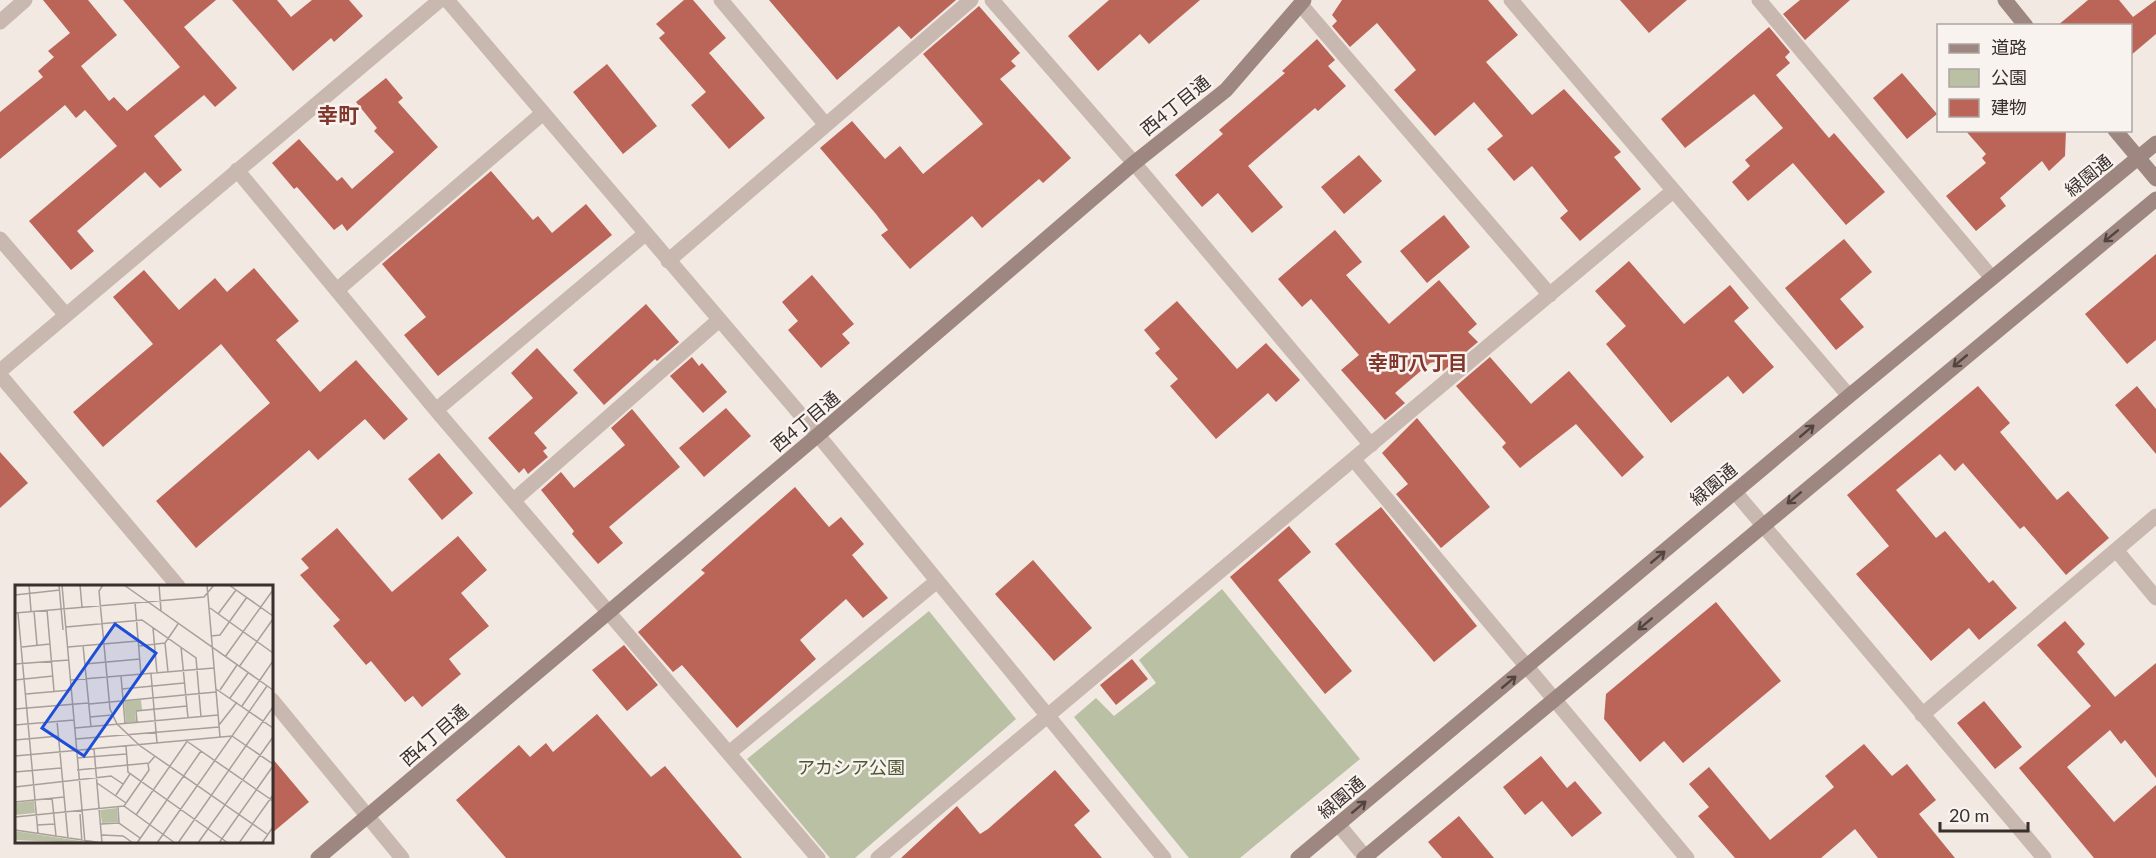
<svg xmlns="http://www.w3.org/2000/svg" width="2156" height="858" viewBox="0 0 2156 858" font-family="Lato,'Noto Sans JP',sans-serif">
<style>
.green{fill:#bac0a3}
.building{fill:#bb6458}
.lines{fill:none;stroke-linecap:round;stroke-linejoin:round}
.lane{stroke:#c9b8af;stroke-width:15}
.street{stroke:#c9b8af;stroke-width:15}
.secondary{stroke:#9d8780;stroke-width:15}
.oneway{stroke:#524541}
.labels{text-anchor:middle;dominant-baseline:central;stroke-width:5;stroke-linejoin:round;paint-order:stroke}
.street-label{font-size:18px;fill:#392f2c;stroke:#f9f3ef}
.park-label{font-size:18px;fill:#4d5532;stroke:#f9f3ef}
.neighbourhood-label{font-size:20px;font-weight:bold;fill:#80372d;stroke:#f9f3ef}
.quarter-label{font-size:21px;font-weight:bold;fill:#80372d;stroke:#f9f3ef}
.inset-road{fill:none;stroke:#a89f9a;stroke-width:1.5}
.view{fill:#1d4ed8;fill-opacity:0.15;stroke:#1d4ed8;stroke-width:3}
.inset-edge{fill:none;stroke:#392f2c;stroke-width:3}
</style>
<rect width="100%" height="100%" fill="#f2e9e3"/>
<path class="green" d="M1222,589L1360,759L1240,858H1189L1074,717L1096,698L1114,716L1156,683L1139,660Z
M929,611L1016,719L855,858H830L747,759Z"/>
<path class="building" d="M43,0H88L117,35L81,66L109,101L114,97L127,111L180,67L123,0H216L184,27L237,88L215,107L204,95L154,136L182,170L160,188L145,172L77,231L94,251L71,270L29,221L117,146L85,110L76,118L65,105L0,159V112L43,77L38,71L54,57L48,51L70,33Z
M232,0H277L291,17L312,0H349L363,16L334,42L331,38L293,71Z
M684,0H693L726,38L709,53L765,118L729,149L691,105L706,92L659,38L665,33L656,24Z
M769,0H956L911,39L899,26L837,80Z
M1109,0H1200L1149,44L1140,34L1098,71L1068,36Z
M1342,0H1488L1518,35L1486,62L1532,115L1564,89L1621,152L1614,157L1641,189L1580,241L1560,218L1568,211L1532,166L1514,181L1487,149L1503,136L1474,102L1435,136L1394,90L1416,70L1377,23L1350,47L1332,26L1337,21L1332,15Z
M1620,0H1687L1649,33Z
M1800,0H1850L1805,40L1783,14Z
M2088,0H2119L2133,17L2156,0V34L2130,56V26H2057Z
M979,6L1020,53L1011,61L1016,66L1000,79L1071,158L1043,183L1039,179L982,228L972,216L910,269L881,235L888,230L876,214L820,148L852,121L885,159L900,146L923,174L983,124L923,54Z
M1769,27L1790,52L1785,57L1790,63L1776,75L1829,138L1834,133L1885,192L1846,225L1793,163L1748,201L1732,182L1750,166L1745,160L1783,128L1754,94L1685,148L1661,119Z
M1317,39L1335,60L1328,66L1346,86L1318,111L1315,108L1248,166L1283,207L1252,233L1218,193L1202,207L1175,175L1223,134L1219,130L1285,73L1282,71Z
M607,64L657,126L623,154L573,92Z
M1902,73L1937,114L1907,139L1873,98Z
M386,78L403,98L398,102L438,147L347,231L342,224L334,230L297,187L294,189L272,163L299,139L337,181L342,177L352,189L394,152L374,131L377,128L356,102Z
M1965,130H2066L2065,156L2049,171L2042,161L2000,198L2006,206L1976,231L1946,196L1986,163L1982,158L1986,154Z
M1359,155L1382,181L1344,214L1321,187Z
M491,171L533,220L538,216L552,233L586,204L612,235L438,376L404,335L426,317L382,264Z
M1444,215L1470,247L1427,283L1400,251Z
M1335,230L1362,262L1346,275L1389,324L1439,280L1477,324L1468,332L1478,342L1443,371L1434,362L1430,363L1395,393L1405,403L1385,420L1341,370L1359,355L1311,299L1302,307L1278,279Z
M1844,239L1872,272L1840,299L1864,327L1836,350L1785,288Z
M2156,254V340L2127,364L2085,314Z
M1629,261L1684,324L1730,285L1749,308L1734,321L1774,367L1743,394L1728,376L1671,423L1606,344L1626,326L1595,291Z
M254,268L299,321L276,340L320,392L356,360L408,419L384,440L365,419L318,460L309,450L196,548L156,501L270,403L221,344L103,447L73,412L153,344L113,297L144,270L179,310L215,278L227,292Z
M812,275L854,324L842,334L850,343L821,368L788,330L798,321L782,302Z
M1177,301L1237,369L1266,343L1300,380L1276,402L1268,393L1216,439L1170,386L1178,379L1155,353L1160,349L1144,330Z
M646,304L679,342L657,361L655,359L604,405L573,370Z
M537,348L578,393L534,433L547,448L543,451L548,457L528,474L524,468L519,473L488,438L533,398L511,373Z
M692,357L699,366L702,363L727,392L703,413L670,376Z
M1490,357L1531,404L1569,371L1644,457L1622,477L1576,424L1520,468L1502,447L1506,443L1456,386Z
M1978,386L2010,423L2000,432L2057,500L2068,491L2109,538L2066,575L2024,526L2020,529L1963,463L1955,471L1940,454L1896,490L1936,538L1945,531L1989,583L1993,580L2017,608L1979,640L1969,628L1931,661L1856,574L1889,546L1847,495Z
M2137,386L2156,409V454L2115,405Z
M726,408L751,436L704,477L679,448Z
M632,409L680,467L609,527L623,543L598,564L572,534L574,531L541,490L561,472L574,488L625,445L611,428Z
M1417,418L1490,507L1441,548L1396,494L1408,484L1382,453Z
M0,452L28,483L0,508Z
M439,453L473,493L442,520L408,479Z
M795,487L829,527L841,517L864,544L852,555L888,598L863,618L846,599L800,640L816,659L737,728L682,665L673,672L638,632L705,573L701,570Z
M1381,507L1477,626L1434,662L1335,544Z
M1289,526L1311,552L1278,580L1352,671L1325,694L1230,577Z
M337,528L392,592L458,536L487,570L461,593L489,626L449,659L461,674L422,707L413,696L405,702L371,661L366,665L333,626L340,620L300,575L309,568L301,559Z
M1033,560L1092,628L1054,661L995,594Z
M1716,602L1781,681L1683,763L1664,741L1640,762L1604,719L1606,694Z
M2065,621L2085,644L2077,652L2115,697L2156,663V778L2125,740L2121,744L2110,730L2067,767L2114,822L2156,785V858H2094L2019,768L2091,706L2037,645Z
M624,645L658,685L627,711L592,670Z
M1132,659L1148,679L1116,705L1100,685Z
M1984,701L2022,747L1995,769L1957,723Z
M597,714L651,777L665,766L742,858H506L456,800L519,745L530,757L546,743L553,752Z
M1864,744L1892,776L1907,764L1936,800L1919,814L1955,858H1878L1855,829L1821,858H1735L1698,816L1709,807L1689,784L1709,767L1770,840L1834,787L1825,776Z
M1541,756L1567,788L1575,781L1602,813L1572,837L1542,801L1525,815L1503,787Z
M272,758L309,802L272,833Z
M1055,770L1090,811L1074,825L1102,858H901L957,806L980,834L988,829Z
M1459,816L1494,858H1442L1428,842Z"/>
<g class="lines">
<path class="lane" d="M337,290L543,113
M514,500L719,320"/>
<path class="street" d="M447,0L818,435L1164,858
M721,0L826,125
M992,0L1134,163L1371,445
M1511,0L1849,396
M1759,0L1992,278
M1301,5L1550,295
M0,22L25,0
M237,170L436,410L818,858
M0,239L65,314
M668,261L971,0
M0,371L440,0
M0,375L178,586
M436,410L645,234
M1354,460L1687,858
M1735,492L2044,858
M2116,550L2156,598
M272,700L402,858
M1922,715L2156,516
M729,753L937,581
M1338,824L1366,858
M878,858L1673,191"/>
<path class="secondary" d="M2005,0L2026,26
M2115,130L2156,179
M318,858L818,435L1134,163L1226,90L1304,0
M1298,858L1849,396L2156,143
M1364,858L2156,199"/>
</g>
<defs><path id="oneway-shaft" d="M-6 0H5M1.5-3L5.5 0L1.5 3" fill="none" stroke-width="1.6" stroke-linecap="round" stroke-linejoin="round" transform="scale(1.5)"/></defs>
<g class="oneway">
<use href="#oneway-shaft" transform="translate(2111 236) rotate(141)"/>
<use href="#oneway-shaft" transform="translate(1960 361) rotate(140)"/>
<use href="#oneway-shaft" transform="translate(1807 431) rotate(-40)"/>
<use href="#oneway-shaft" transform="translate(1794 498) rotate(140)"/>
<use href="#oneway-shaft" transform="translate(1658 557) rotate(-40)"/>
<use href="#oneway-shaft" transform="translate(1645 624) rotate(140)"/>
<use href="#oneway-shaft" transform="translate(1509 682) rotate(-40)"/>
<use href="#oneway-shaft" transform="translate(1359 807) rotate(-40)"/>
</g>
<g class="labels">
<g class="street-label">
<text transform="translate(1175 105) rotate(-39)">西4丁目通</text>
<text transform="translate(2088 175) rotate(-39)">緑園通</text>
<text transform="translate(805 421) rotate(-40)">西4丁目通</text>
<text transform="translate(1713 484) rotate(-40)">緑園通</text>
<text transform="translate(434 735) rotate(-41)">西4丁目通</text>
<text transform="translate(1341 797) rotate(-40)">緑園通</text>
</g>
<g class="park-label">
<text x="851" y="767">アカシア公園</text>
</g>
<g class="neighbourhood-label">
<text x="1418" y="362">幸町八丁目</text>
</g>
<g class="quarter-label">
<text x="338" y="114">幸町</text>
</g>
</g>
<g transform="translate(15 585)">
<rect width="258" height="258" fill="#f2e9e3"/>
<path d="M126,115L127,125H120L121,137L111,138L109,116ZM19,216L20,228L0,230V218ZM102,223L103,237L87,238L85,225ZM0,246L66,256V258L0,255Z" fill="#bac0a3"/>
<path class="inset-road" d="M14,0L16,26M44,0L48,45M47,0L70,258M65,0L67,22M88,0L84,6L95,124L102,139L124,160L252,249M109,0L258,105M144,0L146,26M192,0L205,152M214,0L258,31M0,10L45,5M120,17L126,90M195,23L258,68M32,25L39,106M19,26L22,60M0,28L189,12L199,0M3,28L23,248M203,29L221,5M51,42L127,35L181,73L186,132M138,43L142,88M196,51L205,50L232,12M68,60L76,142M124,61L150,58M7,62L35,59M53,62L123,56M166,62L173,133M210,72L258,5M0,79L54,75M70,79L125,74M224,82L258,34M153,87L150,58L163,39M136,89L142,158M106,91L110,138M0,95L38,91M56,95L199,83M107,104L169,98M201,104L258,143M205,105L222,80M11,109L56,105M215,113L233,88M74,119L201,107M227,121L258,76M0,124L73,118M75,132L97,130M42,136L53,253M122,137L121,126L172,121M0,140L59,135M204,140L222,117M60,143L203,130M217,151L258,179M61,154L204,142M0,155L44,151M173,157L258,216M111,161L113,187L213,258M79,164L87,258M0,171L217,151M62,173L111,169M62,185L134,178L140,171M0,187L46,183M82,198L111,218M0,202L96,191L108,199M101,210L115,189M37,213L41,251M0,217L49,212M109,221L134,185L133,179M103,222L104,238L125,253M65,229L67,258M121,230L173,155M0,232L109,221L160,258M86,239L104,238M22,240L40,239M0,245L88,258M87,250L108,251L118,258M122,258L186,166M142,258L252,101M163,258L258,122M183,258L258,152M204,258L258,181M224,258L258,210M247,258L258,242"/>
<path class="view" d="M100,39L141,68L69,171L27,143Z"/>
<rect width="258" height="258" class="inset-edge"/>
</g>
<rect x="1937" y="24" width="195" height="108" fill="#f9f3ef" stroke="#aca5a1" stroke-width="1.5"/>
<rect x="1949" y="44" width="30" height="9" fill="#9d8780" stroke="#aca5a1" stroke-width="1.5"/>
<text x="1991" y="54" font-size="18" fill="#392f2c">道路</text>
<rect x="1949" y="69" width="30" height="18" fill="#bac0a3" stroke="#aca5a1" stroke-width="1.5"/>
<text x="1991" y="84" font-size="18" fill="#392f2c">公園</text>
<rect x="1949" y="99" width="30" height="18" fill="#bb6458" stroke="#aca5a1" stroke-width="1.5"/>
<text x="1991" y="114" font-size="18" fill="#392f2c">建物</text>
<path d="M1940 822v9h88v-9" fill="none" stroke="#392f2c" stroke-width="3"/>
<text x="1949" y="822" font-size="18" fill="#392f2c" stroke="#f9f3ef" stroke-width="4.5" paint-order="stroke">20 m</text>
</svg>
